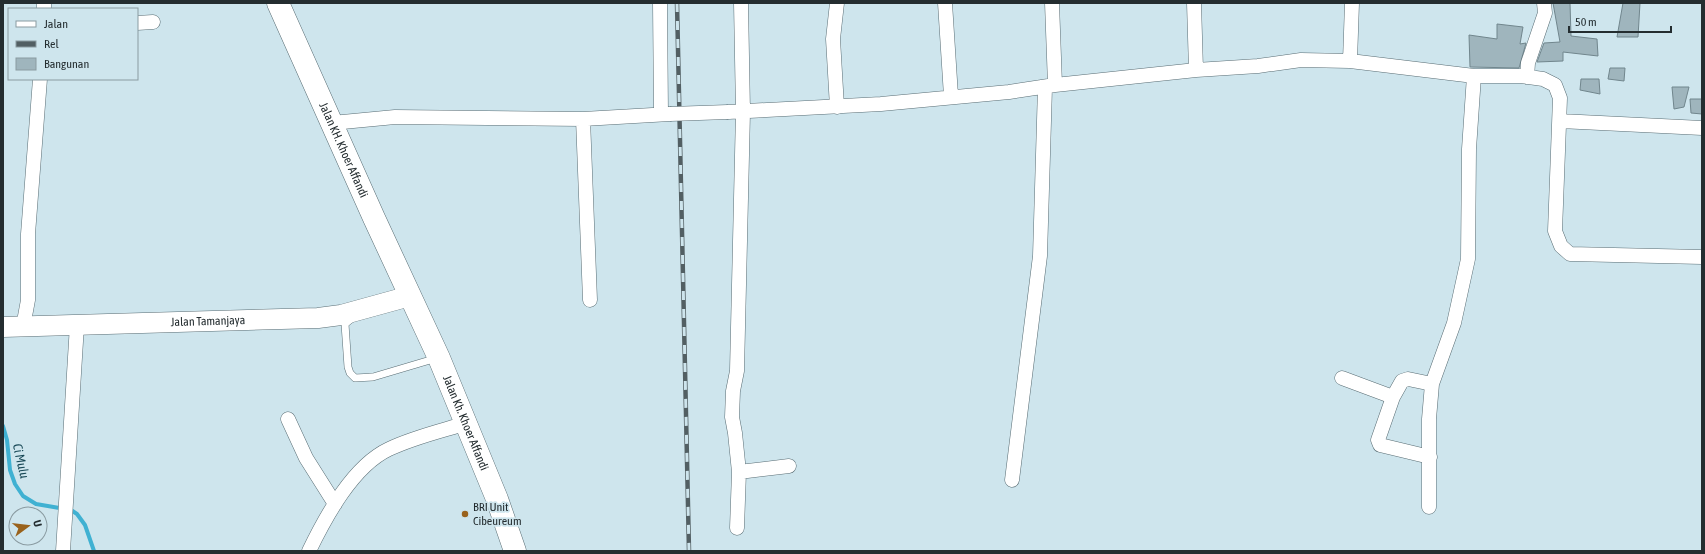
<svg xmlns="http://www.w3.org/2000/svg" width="1705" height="554" viewBox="0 0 1705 554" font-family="'Asap Condensed',sans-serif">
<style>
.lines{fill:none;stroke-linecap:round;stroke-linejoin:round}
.stream{stroke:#40b1d2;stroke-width:4}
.building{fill:#9fb5bd;stroke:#71868d}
.lane-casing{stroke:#596d74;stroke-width:8}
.street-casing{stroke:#596d74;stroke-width:15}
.secondary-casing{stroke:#596d74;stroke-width:21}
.primary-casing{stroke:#596d74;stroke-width:23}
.lane{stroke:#fff;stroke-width:7}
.street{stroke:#fff;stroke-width:14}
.secondary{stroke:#fff;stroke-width:20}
.primary{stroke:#fff;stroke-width:22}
.rail-casing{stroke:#525f63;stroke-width:4.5}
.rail{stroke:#cee5ed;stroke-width:3;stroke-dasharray:9;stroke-linecap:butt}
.street-bridge-casing{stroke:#596d74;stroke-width:15;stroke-linecap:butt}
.street-bridge{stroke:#fff;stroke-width:14}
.poi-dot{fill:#99621c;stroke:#cee5ed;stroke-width:1.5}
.labels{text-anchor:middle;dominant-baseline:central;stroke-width:3.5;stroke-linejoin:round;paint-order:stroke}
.street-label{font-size:12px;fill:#242d30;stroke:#cee5ed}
.poi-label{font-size:12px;fill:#242d30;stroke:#cee5ed;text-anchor:start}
.water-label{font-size:13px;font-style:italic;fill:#184856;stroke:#cee5ed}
</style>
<rect width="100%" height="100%" fill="#cee5ed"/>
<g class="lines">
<path class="stream" d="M3,426L7,440L10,470L15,484L23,496L36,504L71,510L77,514L85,525L94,551"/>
</g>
<path class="building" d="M1553,3H1570L1571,36L1597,39L1598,56L1563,52V61L1537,62L1544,43L1560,42Z
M1623,3H1640L1638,37H1617Z
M1497,24L1523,27L1520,44L1526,43L1519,68L1470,67L1469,35L1497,39Z
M1610,68H1625L1624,81L1608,79Z
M1581,79H1599L1600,94L1580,90Z
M1672,87H1689L1684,107L1674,109Z
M1690,99H1702V114L1691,113Z"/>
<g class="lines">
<defs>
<path id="lane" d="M351,319L345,324L348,367L350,373L355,378L373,377L437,358"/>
<path id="street" d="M660,3L661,114
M837,3L833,39L837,107
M945,3L951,96
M1052,3L1055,85
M1194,3L1196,70
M44,9V3
M137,23L153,22
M1350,61L1352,3
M1527,77L1528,63L1545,13L1544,3
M728,112L881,104L1009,92L1055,85L1196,70L1258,66L1301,60L1350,61L1474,76H1521L1543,79L1555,85L1560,98L1555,231L1561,246L1570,254L1702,257
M583,119L590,300
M1560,121L1702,128
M332,123L395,117L583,119L670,114
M23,327L28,300V234L40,79
M1342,378L1393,397
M288,419L306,458L335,504
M1430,457L1380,445L1378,440L1393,397L1402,381L1408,379L1432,384
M739,472L789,466
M1012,480L1040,256L1045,87
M1429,507V419L1432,384L1454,323L1468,259L1469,149L1474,76
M737,528L739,472L735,433L732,417L733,391L737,371L743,112L741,3
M63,551L77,325
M309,551C326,516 353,466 389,449C414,437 441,431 467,423"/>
<g id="secondary">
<path id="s1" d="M3,327L318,318L341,315L410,296"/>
</g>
<g id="primary">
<path id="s2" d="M278,3L374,218L439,358L497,499L515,551"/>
</g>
</defs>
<use href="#lane" class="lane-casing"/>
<use href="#street" class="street-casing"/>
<use href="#secondary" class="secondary-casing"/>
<use href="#primary" class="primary-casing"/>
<use href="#lane" class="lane"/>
<use href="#street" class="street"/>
<use href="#secondary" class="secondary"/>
<use href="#primary" class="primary"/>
<defs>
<path id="rail" d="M677,3L689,551"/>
</defs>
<use href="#rail" class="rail-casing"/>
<use href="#rail" class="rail"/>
<defs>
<path id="street-bridge" d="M670,114L728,112"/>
</defs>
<use href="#street-bridge" class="street-bridge-casing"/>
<use href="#street-bridge" class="street-bridge"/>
</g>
<circle class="poi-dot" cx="465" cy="514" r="4"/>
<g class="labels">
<g class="street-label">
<text stroke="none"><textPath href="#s2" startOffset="161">Jalan KH. Khoer Affandi</textPath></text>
<text stroke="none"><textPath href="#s1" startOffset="205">Jalan Tamanjaya</textPath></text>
<text stroke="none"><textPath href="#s2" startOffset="460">Jalan Kh. Khoer Affandi</textPath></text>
</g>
<g class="poi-label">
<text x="473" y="507">BRI Unit<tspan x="473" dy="14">Cibeureum</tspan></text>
</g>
<g class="water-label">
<text transform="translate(21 461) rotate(77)">Ci Mulu</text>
</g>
</g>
<rect width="1705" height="554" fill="none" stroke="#242d30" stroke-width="8"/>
<rect x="8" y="8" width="130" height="72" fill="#cee5ed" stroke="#8a9ba1"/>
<rect x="16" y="21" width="20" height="6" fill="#ffffff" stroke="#8a9ba1"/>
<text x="44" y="28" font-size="12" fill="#242d30">Jalan</text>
<rect x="16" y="41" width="20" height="6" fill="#525f63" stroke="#8a9ba1"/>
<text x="44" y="48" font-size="12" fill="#242d30">Rel</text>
<rect x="16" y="58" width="20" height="12" fill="#9fb5bd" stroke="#8a9ba1"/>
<text x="44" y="68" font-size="12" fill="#242d30">Bangunan</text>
<g transform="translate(28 526) rotate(75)"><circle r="19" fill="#cee5ed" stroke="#8a9ba1"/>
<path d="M0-3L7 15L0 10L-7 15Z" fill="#99621c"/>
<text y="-6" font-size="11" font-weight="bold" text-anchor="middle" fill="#242d30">U</text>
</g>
<path d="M1569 26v6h102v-6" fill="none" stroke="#242d30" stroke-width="2"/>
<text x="1575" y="26" font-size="12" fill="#242d30" stroke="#cee5ed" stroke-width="3" paint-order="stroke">50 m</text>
</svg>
